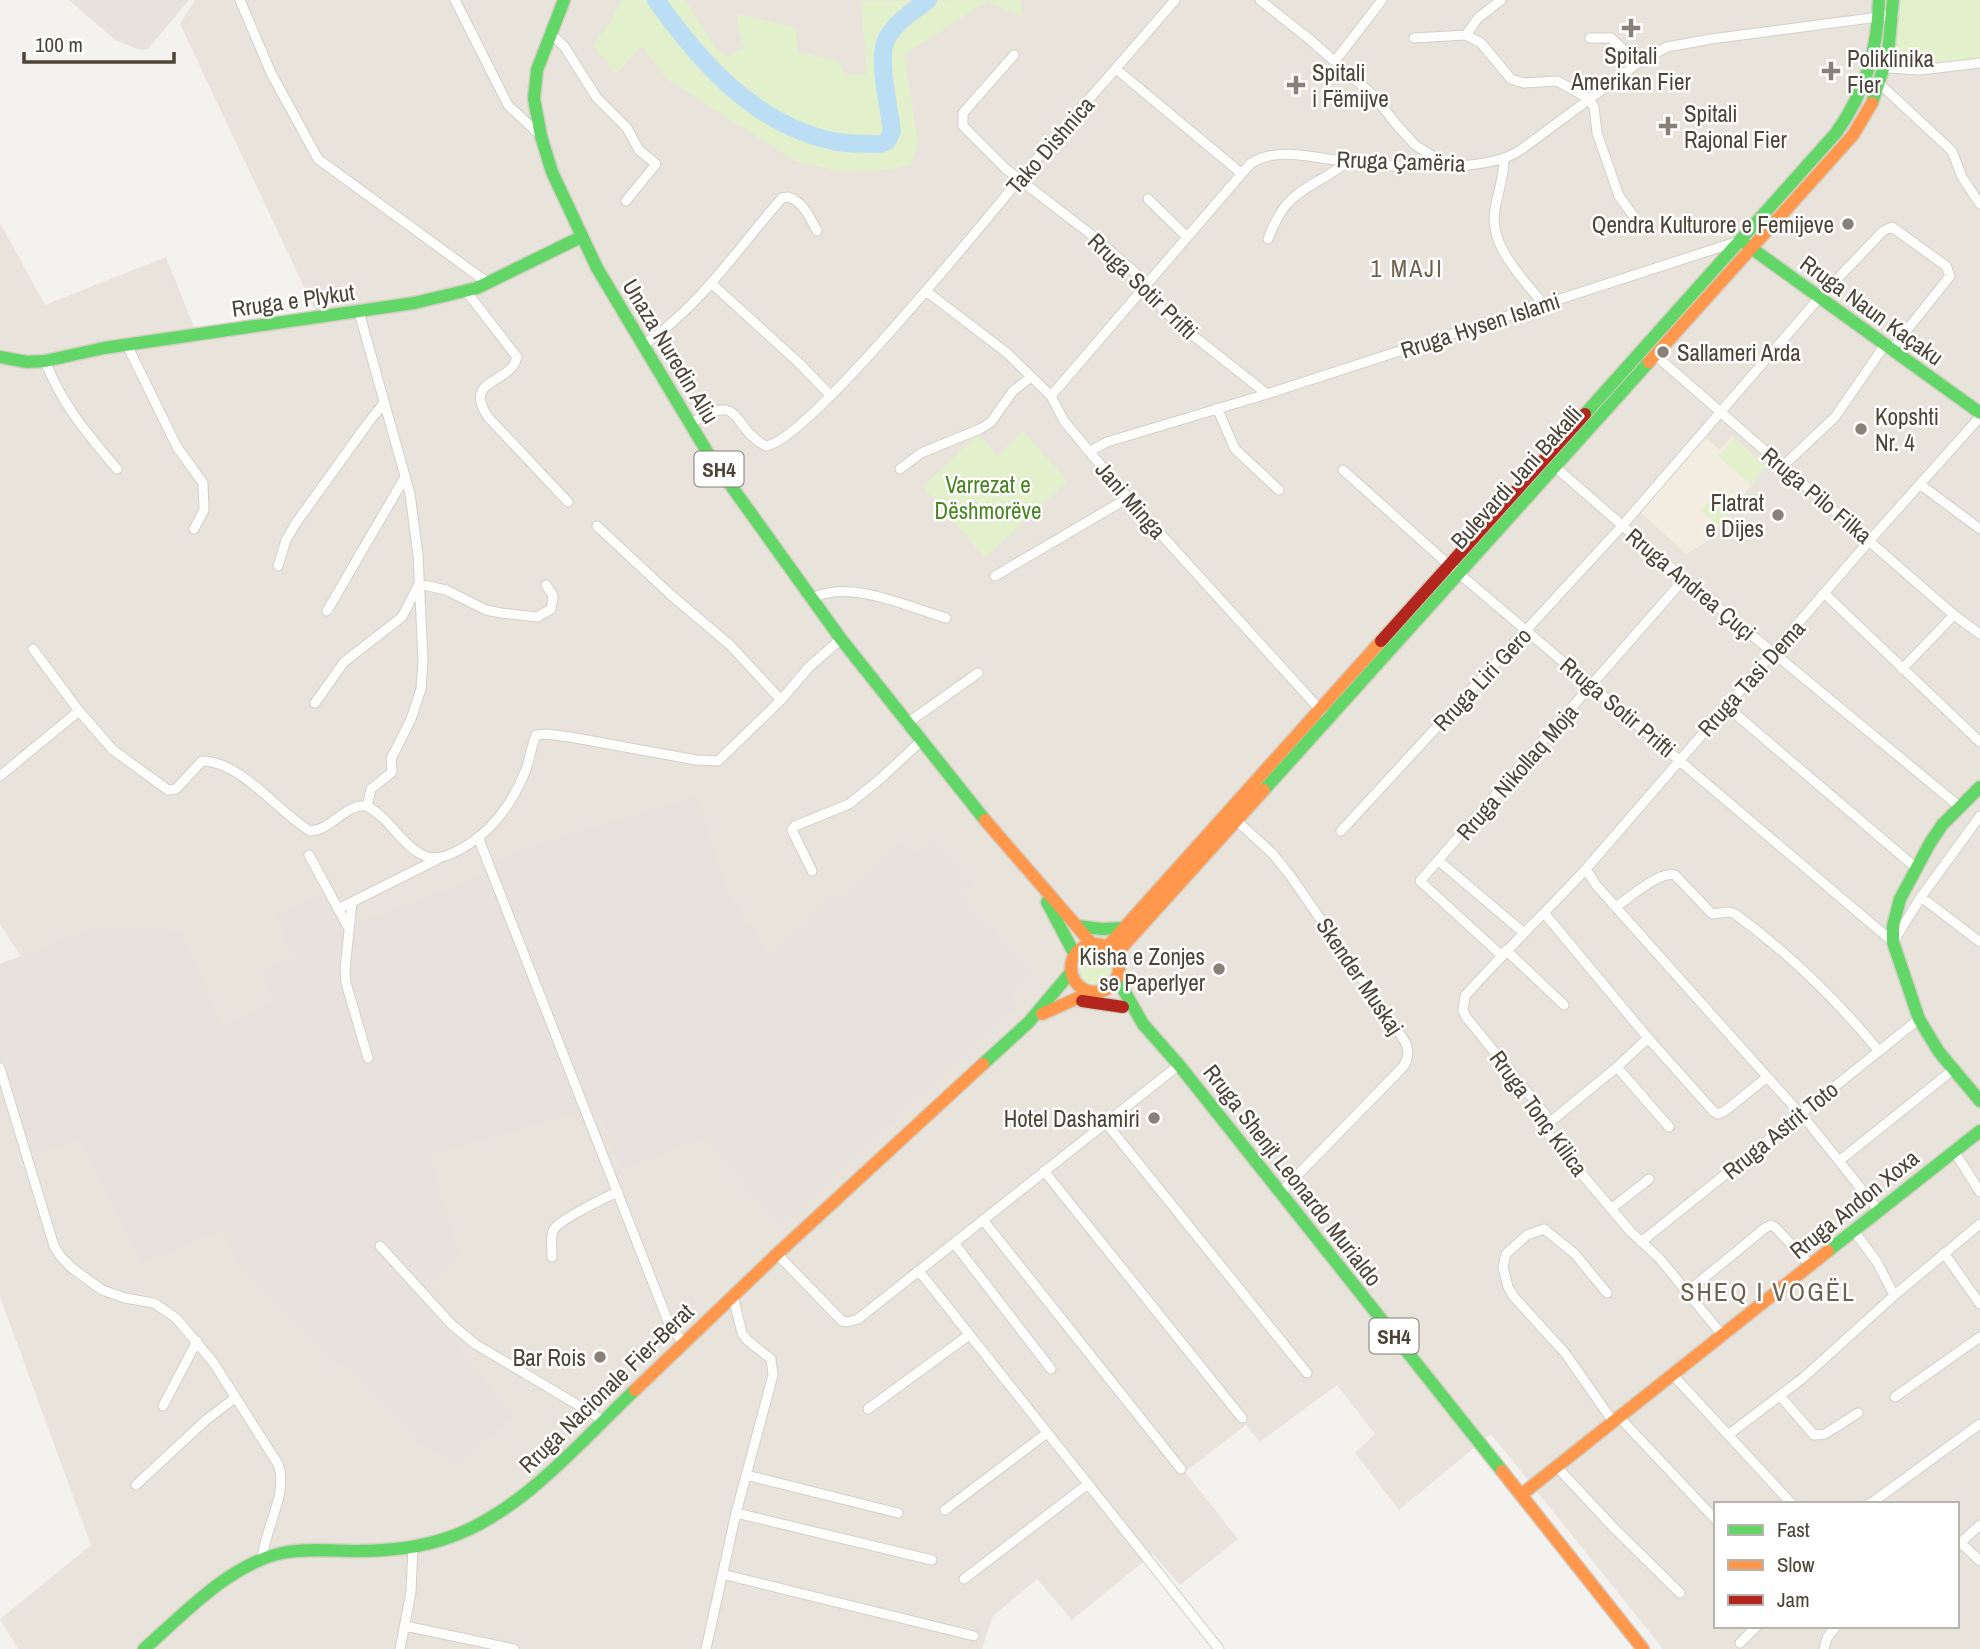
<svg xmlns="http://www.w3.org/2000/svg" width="1980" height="1649" viewBox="0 0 1980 1649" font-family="'Archivo Narrow',sans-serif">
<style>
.residential{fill:#e8e4db;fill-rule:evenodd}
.industrial{fill:#e7e2dd}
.education{fill:#f2ede0}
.green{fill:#e2f0cc}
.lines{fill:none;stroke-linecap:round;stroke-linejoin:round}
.river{stroke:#bbdef5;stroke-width:18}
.street-casing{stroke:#d2d0cb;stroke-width:11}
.fast-casing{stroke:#d4cfc4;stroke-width:15}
.slow-casing{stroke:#d4cfc4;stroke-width:15}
.jam-casing{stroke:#d4cfc4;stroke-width:15}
.street{stroke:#fdfdfc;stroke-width:9}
.fast{stroke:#63d668;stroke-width:12}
.slow{stroke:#ff974d;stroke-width:12}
.jam{stroke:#b3261e;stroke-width:12}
.poi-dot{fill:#878177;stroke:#fff;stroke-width:2.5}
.labels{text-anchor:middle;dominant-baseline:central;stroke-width:5;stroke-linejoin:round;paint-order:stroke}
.shield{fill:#fff;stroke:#827c73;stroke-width:2}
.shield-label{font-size:21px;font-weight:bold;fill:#4c4437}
.poi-label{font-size:23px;fill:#4c4437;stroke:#fff;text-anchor:start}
.street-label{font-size:23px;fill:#4c4437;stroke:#fff}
.park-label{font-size:23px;fill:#498523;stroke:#fff}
.neighbourhood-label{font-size:24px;letter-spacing:2px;fill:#70624e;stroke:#fff}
.quarter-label{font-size:26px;letter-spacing:2px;fill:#70624e;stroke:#fff}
</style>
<rect width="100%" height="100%" fill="#f4f2ee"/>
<path class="residential" d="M195,0H1980V1649H1663L1491,1434L1399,1510L1355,1453L1375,1434L1337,1385L1260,1442L1246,1425L1185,1472L1238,1539L1180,1585L1153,1554L1072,1620L1037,1579L993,1616L982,1649H18L0,1619L91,1545L0,1297V965L21,957L0,924V223L45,305L166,257L200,342L321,323L180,24ZM1716,1504H1957V1626H1716Z"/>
<path class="industrial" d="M69,0H189L148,49L140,50L115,40Z
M697,796L731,903L739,905L745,925L753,922L768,957L806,921L830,892L838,900L901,842L917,853L932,840L973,884L960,894L1035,973L1010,997L1019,1005L781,1228L702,1138L623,1170L595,1108L429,1155L460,1257L418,1295L513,1416L456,1468L450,1460L422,1446L343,1363L335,1367L243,1271L222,1230L141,1264L79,1139L34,1156L0,1051V964L97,926L182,931L222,1026L275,1002L258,973L293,956L275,915L321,893L356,923L482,876L500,858L540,843Z"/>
<path class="education" d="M1732,436L1766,466L1708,541L1686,554L1639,511L1705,437L1720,450Z"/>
<path class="green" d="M622,0H685L719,52L729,57L744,47L737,22L739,14L796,28L797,52L838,61L845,75L867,74L861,1L1020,0L1023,17L987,1L904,55L918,143L911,165L887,170L839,171L795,161L667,79L642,46L616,74L593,45L611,21Z
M1896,0H1980V59L1920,66L1890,65Z
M1023,431L1067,481L985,558L923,486L978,435L998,455Z
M1734,438L1766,466L1750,484L1718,456Z
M1721,488L1738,502L1718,525L1701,511Z
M1080 969a15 15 0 1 1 30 0a15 15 0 1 1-30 0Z"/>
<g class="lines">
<path class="river" d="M656,0C700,62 754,124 833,141C848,145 865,143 881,144L887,141L892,132C890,110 876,56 887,38C897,21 913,11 928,0"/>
<defs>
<path id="street" d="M240,0L271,73L318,159L488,283
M455,0L508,105L541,136
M1260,0L1308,38L1375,97L1396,124L1415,145L1445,164
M1501,0L1478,18L1466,35L1481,43L1511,79L1524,83L1557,81L1588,98L1594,107L1597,133L1619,196L1632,214
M550,33L564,46L597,98L627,128L639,150L656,164L626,201
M1414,38L1466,35
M1590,38H1611L1638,63
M1014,55L963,113V126L1006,169L1093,236L1138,275L1162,309L1190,333L1267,394
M1335,61L1382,0
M1887,68L1920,70L1980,63
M1116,69L1241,173
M1881,85L1952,151L1962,177L1980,204
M1504,160C1504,177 1498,192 1495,209C1488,246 1523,278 1544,305
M1148,199L1186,236
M1268,239C1280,208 1289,197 1318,181C1328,175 1338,170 1346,162
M711,283L799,363L830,395
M466,291L517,357C510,385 462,378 488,417L568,502
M926,291L1007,353L1051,396L1064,421L1128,498L1323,713
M359,312L410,494L418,555L423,660L421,689L411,719L391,759L392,772L371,789L367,806
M127,345L177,447L203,483L204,510L194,529
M643,345C700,307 737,249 782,198L788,197C803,201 810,218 817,231
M1655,355L1954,615L1980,634
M45,361C63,406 86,432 117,469
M1051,396L1250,164C1275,146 1314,158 1343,161C1387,167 1487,175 1522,149L1638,63L1667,47L1711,39L1894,15
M1217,408L1235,449L1279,490
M690,424C744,389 729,427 766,446C807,441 982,224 1018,181C1070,120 1123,61 1175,0
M1090,451L1107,442L1267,394L1736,242
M1554,466L1684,579L1960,807
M1783,466L1835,417L1884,346
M900,469L921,453L980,429L991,422L1013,391L1031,377
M1343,470L1449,565L1893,942L1921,897L1980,816
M1921,485L1980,529
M597,526L671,595L730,645L781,700
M278,566L286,540L296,523L368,423L384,403
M995,576L1128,498
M1825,594L1980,742
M813,598C850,579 908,607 946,618
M327,611L405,477
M33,649L79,711
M1902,669L1954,615
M315,703L344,662L402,617L419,584L446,590L486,610L501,613L537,617L551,609L553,596L546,585
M1726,706L1915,867
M906,724L978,673
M0,776L79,711L113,750L168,790L176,789L202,761C241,761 278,812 310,831C332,830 346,803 367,806C390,819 400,842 419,853C432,861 443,858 455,852C490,835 511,806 525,772C530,760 531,747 536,735L546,734L570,737L696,760L718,761L781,700L809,667L841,639
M1237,821L1273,854L1292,878L1404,1040C1410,1051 1409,1060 1401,1069L1280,1193
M1341,831L1622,526L1819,298L1883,231L1892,227L1946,266L1950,276L1891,350
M478,837L669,1324L683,1343
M309,855L348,927
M1439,861L1524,933
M1586,869L1596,885L1811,1126L1879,1211
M812,871L792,830L795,826L849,804L879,780L920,742
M1921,897L1980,942
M352,902L345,969L346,983L368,1058
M1617,906C1631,897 1659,871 1675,875L1712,914L1729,912L1735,914C1790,954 1835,998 1878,1050
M338,909L438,859
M1545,914L1648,1038L1714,1112L1718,1114L1725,1111L1766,1078
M1506,950L1564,1005
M1501,955L1420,881L1684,579
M1617,1067L1669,1127
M0,1068L54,1246L61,1257L72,1268L102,1290L125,1298L154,1303L176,1318L213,1362L278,1464C289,1492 265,1528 262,1559
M1106,1123L1307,1373
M1549,1123L1617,1067L1648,1038
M1954,1151L1980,1192
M1839,1161L1954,1069
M1044,1171L1242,1418
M1611,1209L1649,1179
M983,1220L1181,1469
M1854,1231L1877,1262L1894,1295
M1641,1242L1919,1019
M954,1243L1051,1369
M380,1246L452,1325L475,1344L603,1420
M1944,1253L1980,1304
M777,1254L842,1321L847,1322L858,1319L1179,1065
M552,1257C552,1248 550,1236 554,1229C561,1219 606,1197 618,1192
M919,1271L1219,1649
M1687,1292L1765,1228L1771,1225L1776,1228L1811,1266
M1607,1293L1574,1253L1544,1229L1527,1235L1506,1254L1503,1267L1508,1287L1514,1297L1565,1353L1614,1423
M1723,1336L1660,1259L1630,1231L1549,1135V1123L1545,1114L1466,1017L1463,1010L1465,996C1504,952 1546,912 1586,869L1870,540L1980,417
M1673,1375L1792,1504
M1780,1396L1814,1435L1825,1434L1858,1413
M1895,1397L1980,1337
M163,1406L197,1341
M868,1409L969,1335
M1620,1418L1716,1520
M1728,1435L1803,1378L1897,1293L1980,1224
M1557,1467L1613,1527L1680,1593
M746,1475L898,1513
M136,1485L206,1420L235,1398
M1870,1504L1980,1424
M945,1510L1047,1433
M736,1513L932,1560
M1961,1543L1980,1561
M1957,1546L1980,1525
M722,1574L974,1636
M964,1579L1088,1484
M405,1626L514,1649
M1740,1643L1757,1626
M400,1649L411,1592L413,1546
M706,1649L736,1513L773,1375L771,1359L747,1340L742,1333L733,1296
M1824,1649L1827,1638L1836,1626"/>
<path id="fast" d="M564,0L537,70L534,99L541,136L552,172L597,268L709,455L841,639L985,820
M1872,103L1888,54L1893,0
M1747,245L1980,413
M0,357L27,362L45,361L104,348L414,303L477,288L581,237
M1585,414L1836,133C1865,92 1878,50 1879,0
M1980,787L1942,825L1930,843L1900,899L1893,926V942L1919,1019L1939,1052L1980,1101
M1264,790L1649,362
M1047,902L1075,955
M1077,926L1102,929L1124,928
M1117,978L1143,1024L1179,1065L1502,1471
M983,1064L1029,1022L1071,972
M1828,1251L1980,1131
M144,1649C184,1614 228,1565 282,1553C306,1548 332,1551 356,1551C388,1551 420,1548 450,1537C521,1513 582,1440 635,1390"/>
<path id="slow" d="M1649,362L1853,135L1872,103
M985,820L1092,944
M1071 968a24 24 0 1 1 48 0a24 24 0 1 1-48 0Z
M1107,947L1381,641
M1115,955L1264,790
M1042,1014L1091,992
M635,1390L777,1254L983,1064
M1502,1471L1643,1649
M1521,1495L1828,1251"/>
<path id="jam" d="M1381,641L1585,414
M1082,1001L1123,1007"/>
</defs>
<use href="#street" class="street-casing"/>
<use href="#fast" class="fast-casing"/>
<use href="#slow" class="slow-casing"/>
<use href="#jam" class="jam-casing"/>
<use href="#street" class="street"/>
<use href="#fast" class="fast"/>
<use href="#slow" class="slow"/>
<use href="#jam" class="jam"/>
</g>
<g class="poi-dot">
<path d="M1627.5 17.5h7v7h7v7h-7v7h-7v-7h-7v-7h7z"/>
<path d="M1827.5 60.5h7v7h7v7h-7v7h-7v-7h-7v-7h7z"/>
<path d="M1292.5 74.5h7v7h7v7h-7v7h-7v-7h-7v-7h7z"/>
<path d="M1664.5 115.5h7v7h7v7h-7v7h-7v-7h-7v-7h7z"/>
<circle cx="1848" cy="224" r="7"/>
<circle cx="1663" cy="352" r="7"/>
<circle cx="1861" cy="429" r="7"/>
<circle cx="1778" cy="515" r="7"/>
<circle cx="1219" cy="969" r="7"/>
<circle cx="1154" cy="1118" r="7"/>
<circle cx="600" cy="1357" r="7"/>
</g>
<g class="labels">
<g class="shield">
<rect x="694.5" y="451.5" width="49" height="35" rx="5"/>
<rect x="1369.5" y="1318.5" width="49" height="35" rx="5"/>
</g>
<g class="shield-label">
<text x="719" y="469">SH4</text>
<text x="1394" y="1336">SH4</text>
</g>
<g class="poi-label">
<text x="1631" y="55" text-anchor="middle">Spitali<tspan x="1631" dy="26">Amerikan Fier</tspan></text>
<text x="1847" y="58">Poliklinika<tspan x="1847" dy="26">Fier</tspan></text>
<text x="1312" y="72">Spitali<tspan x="1312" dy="26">i Fëmijve</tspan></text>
<text x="1684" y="113">Spitali<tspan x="1684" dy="26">Rajonal Fier</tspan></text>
<text x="1834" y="224" text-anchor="end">Qendra Kulturore e Femijeve</text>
<text x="1677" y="352">Sallameri Arda</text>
<text x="1875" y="416">Kopshti<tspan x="1875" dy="26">Nr. 4</tspan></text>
<text x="1764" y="502" text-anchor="end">Flatrat<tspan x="1764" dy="26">e Dijes</tspan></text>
<text x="1205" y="956" text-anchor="end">Kisha e Zonjes<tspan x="1205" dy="26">se Paperlyer</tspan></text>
<text x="1140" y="1118" text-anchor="end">Hotel Dashamiri</text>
<text x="586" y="1357" text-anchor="end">Bar Rois</text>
</g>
<g class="street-label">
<text transform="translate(1050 145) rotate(-49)">Tako Dishnica</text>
<text transform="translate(1401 161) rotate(2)">Rruga Çamëria</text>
<text transform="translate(1143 286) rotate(44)">Rruga Sotir Prifti</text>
<text transform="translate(293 300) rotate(-8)">Rruga e Plykut</text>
<text transform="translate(1872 310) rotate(36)">Rruga Naun Kaçaku</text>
<text transform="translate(1480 325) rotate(-18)">Rruga Hysen Islami</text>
<text transform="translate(671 351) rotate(59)">Unaza Nuredin Aliu</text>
<text transform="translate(1516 477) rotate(-48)">Bulevardi Jani Bakalli</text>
<text transform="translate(1817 495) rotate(40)">Rruga Pilo Filka</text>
<text transform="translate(1131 500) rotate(49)">Jani Minga</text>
<text transform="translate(1691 584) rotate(40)">Rruga Andrea Çuçi</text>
<text transform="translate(1751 678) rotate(-48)">Rruga Tasi Dema</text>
<text transform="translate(1482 679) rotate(-47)">Rruga Liri Gero</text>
<text transform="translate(1618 707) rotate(40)">Rruga Sotir Prifti</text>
<text transform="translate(1517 772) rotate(-49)">Rruga Nikollaq Moja</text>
<text transform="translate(1360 976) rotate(56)">Skender Muskaj</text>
<text transform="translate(1539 1113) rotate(54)">Rruga Tonç Kilica</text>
<text transform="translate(1780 1130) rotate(-39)">Rruga Astrit Toto</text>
<text transform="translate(1293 1175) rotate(52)">Rruga Shenjt Leonardo Murialdo</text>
<text transform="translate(1854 1204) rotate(-39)">Rruga Andon Xoxa</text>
<text transform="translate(606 1388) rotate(-44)">Rruga Nacionale Fier-Berat</text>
</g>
<g class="park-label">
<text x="988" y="484">Varrezat e<tspan x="988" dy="26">Dëshmorëve</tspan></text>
</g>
<g class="neighbourhood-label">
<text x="1407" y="268">1 MAJI</text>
</g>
<g class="quarter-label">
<text x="1768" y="1291">SHEQ I VOGËL</text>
</g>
</g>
<rect x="1714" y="1502" width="245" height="126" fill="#ffffff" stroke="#b7b4af" stroke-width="2"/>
<rect x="1728" y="1525" width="35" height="10" fill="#63d668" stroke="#b7b4af" stroke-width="2"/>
<text x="1777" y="1537" font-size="21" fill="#4c4437">Fast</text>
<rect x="1728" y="1560" width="35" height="10" fill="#ff974d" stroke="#b7b4af" stroke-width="2"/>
<text x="1777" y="1572" font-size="21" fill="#4c4437">Slow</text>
<rect x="1728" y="1595" width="35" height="10" fill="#b3261e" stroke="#b7b4af" stroke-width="2"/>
<text x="1777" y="1607" font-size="21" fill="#4c4437">Jam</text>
<path d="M24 52v10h150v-10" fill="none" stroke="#4c4437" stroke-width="3.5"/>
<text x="35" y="52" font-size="21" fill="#4c4437" stroke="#ffffff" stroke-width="5" paint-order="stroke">100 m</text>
</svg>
